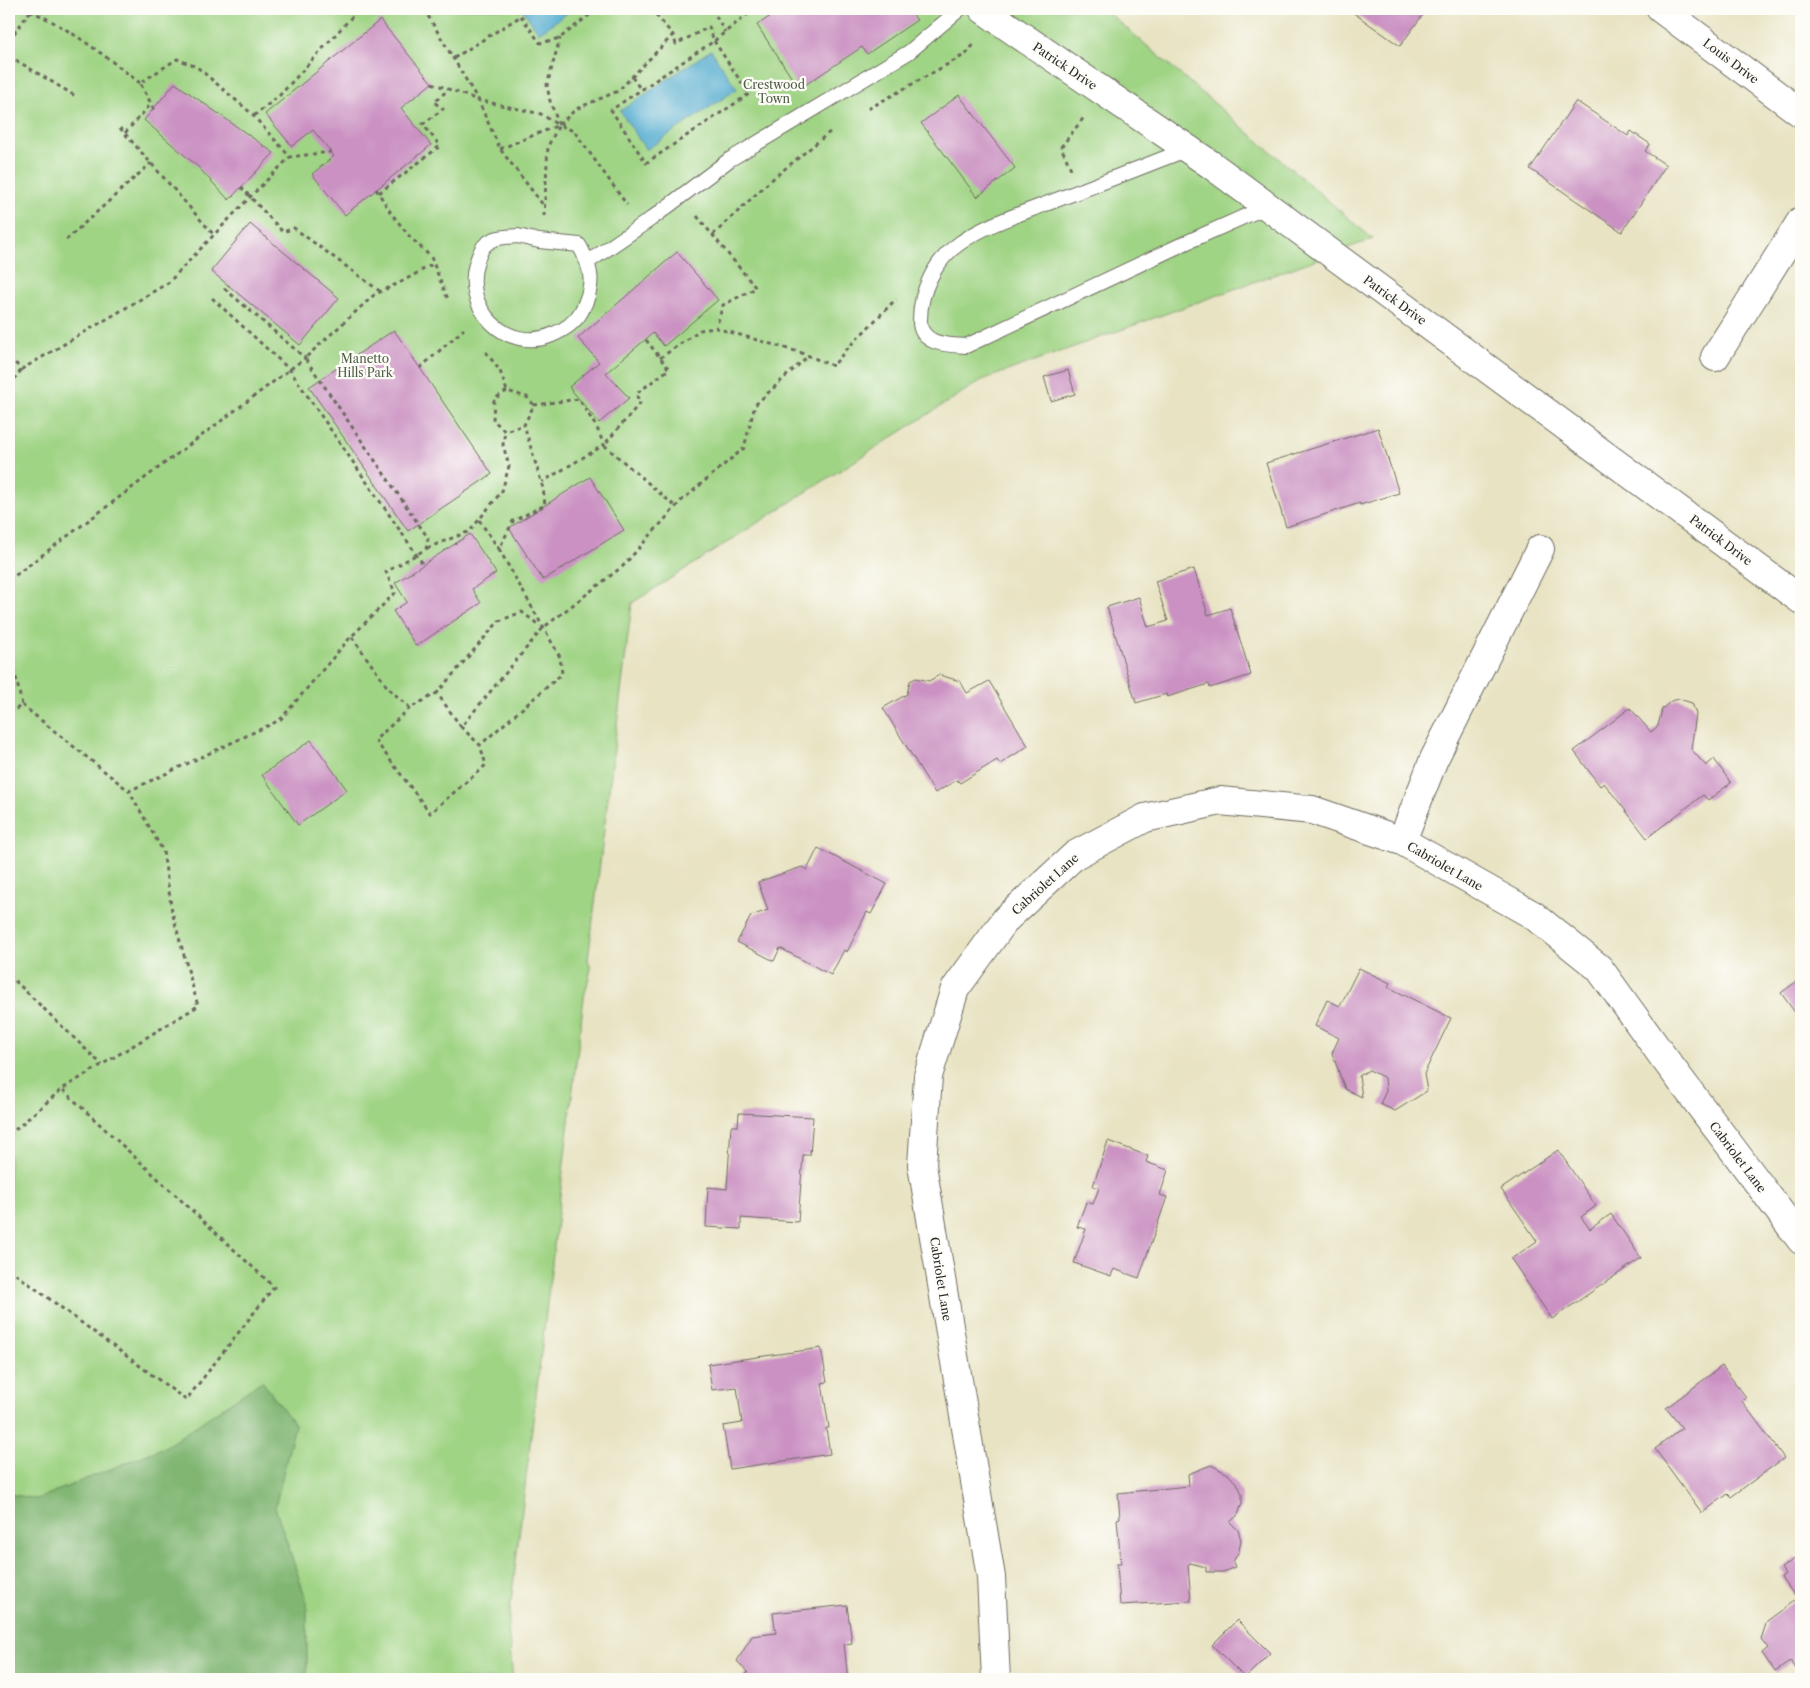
<svg xmlns="http://www.w3.org/2000/svg" width="1810" height="1688" viewBox="0 0 1810 1688" font-family="'Libre Caslon Text',serif">
<style>
.green{fill:#a0d485;stroke:#668058}
.forest{fill:#80b672;stroke:#56704e}
.water{fill:#52acd0;stroke:#3e6c7e}
.building{fill:#ca91c2}
.lines{fill:none;stroke-linecap:round;stroke-linejoin:round}
.service-casing{stroke:#6d6b60;stroke-width:16}
.minor-casing{stroke:#6d6b60;stroke-width:30}
.path{stroke:#6d6b60;stroke-width:3;stroke-dasharray:4 4;stroke-linecap:butt}
.service{stroke:#fff;stroke-width:14}
.minor{stroke:#fff;stroke-width:28}
.labels{text-anchor:middle;dominant-baseline:central;stroke-width:4.5;stroke-linejoin:round;paint-order:stroke}
.street-label{font-size:12px;fill:#2b2b2b;stroke:#fdfcf7}
.park-label{font-size:12px;fill:#4e5e46;stroke:#fdfcf7}
</style>
<rect width="100%" height="100%" fill="#fdfcf7"/>
<filter id="ink" filterUnits="userSpaceOnUse"><feTurbulence type="fractalNoise" baseFrequency=".02" numOctaves="2"/><feDisplacementMap in="SourceGraphic" scale="10" xChannelSelector="R" yChannelSelector="G"/><feConvolveMatrix kernelMatrix="1 2 1 2 8 2 1 2 1" color-interpolation-filters="sRGB"/></filter>
<filter id="wash" filterUnits="userSpaceOnUse"><feTurbulence type="fractalNoise" baseFrequency=".0096" numOctaves="4" result="noise"/><feDisplacementMap in="SourceGraphic" scale="20" xChannelSelector="R" yChannelSelector="G"/><feGaussianBlur stdDeviation="1.12" result="paint"/><feColorMatrix in="noise" values="0 0 0 0 0 0 0 0 0 0 0 0 0 0 0 0 0 1.4 0 .05"/><feComposite in="paint" operator="in"/></filter>
<g filter="url(#wash)">
<rect width="100%" height="100%" fill="#e8e3c3"/>
<path class="green" d="M9,9H1104L1373,239L982,380L632,603L588,960L591,969L584,997L508,1627L513,1679H9Z"/>
<path class="forest" d="M262,1381L295,1425L275,1507L307,1602V1679H9V1494L37,1499L165,1447Z"/>
<path class="water" d="M522,9H573L539,33Z
M711,50L737,89L646,150L620,111Z"/>
<g id="blocks">
<path class="building" d="M775,9H909L917,20L867,54L862,47L799,89L757,25L777,12Z
M1348,9H1427L1400,46Z
M380,20L432,83L401,108L431,145L345,215L312,174L334,156L331,152L313,130L292,146L265,114Z
M175,83L274,153L229,200L197,166L144,120Z
M959,95L1015,168L977,197L921,123Z
M1576,101L1628,136L1631,131L1650,144L1645,151L1666,165L1622,232L1530,169Z
M250,224L339,298L300,345L211,271Z
M677,252L718,300L664,346L653,333L606,373L629,398L599,423L569,387L599,362L578,338Z
M394,330L492,474L408,531L309,387Z
M1068,370L1075,394L1051,401L1044,377Z
M1378,428L1399,493L1360,505V503L1286,527L1266,463Z
M590,477L624,530L543,580L509,528Z
M470,534L496,573L472,589L481,603L416,646L393,611L407,602L395,583Z
M1194,569L1208,615L1230,608L1251,675L1210,688L1209,684L1167,697L1166,694L1136,703L1107,607L1139,597L1148,627L1168,621L1155,581Z
M939,675L960,681L967,693L989,681L1028,746L1000,764L997,760L960,783L957,780L935,793L883,708L907,694L910,681L916,678L929,681Z
M1679,699L1692,703L1696,714L1691,749L1706,766L1714,759L1731,783L1708,800L1703,795L1647,838L1604,783L1600,786L1574,751L1630,708L1651,732L1658,726L1662,709L1671,701Z
M311,740L347,790L298,825L262,775Z
M818,848L887,884L871,914L867,912L847,952L844,950L831,975L780,948L774,961L737,942L751,916L768,910L758,882L802,867L807,870Z
M1359,968L1390,983L1388,987L1451,1018L1424,1074L1427,1091L1395,1111L1380,1104L1386,1091L1385,1078L1369,1070L1359,1076L1362,1097L1345,1089L1332,1053L1339,1038L1315,1026L1327,1000L1340,1006Z
M1801,978V1021L1781,993Z
M739,1113L813,1117L810,1155H803L798,1222L741,1218V1229L706,1227L708,1187L727,1189L731,1126H738Z
M1108,1141L1148,1156L1146,1162L1168,1170L1160,1195L1167,1197L1139,1278L1114,1269L1111,1276L1074,1263L1086,1229L1077,1227L1086,1202L1093,1204L1099,1188L1093,1186Z
M1558,1150L1596,1206L1581,1217L1590,1229L1611,1214L1641,1258L1552,1319L1511,1259L1537,1241L1501,1189Z
M821,1348L827,1382L822,1383L829,1428H826L830,1454L730,1469L723,1426L742,1423L737,1387L712,1390L708,1364Z
M1722,1366L1746,1397L1741,1400L1784,1458L1731,1497L1728,1494L1702,1513L1655,1449L1682,1428L1666,1408Z
M1211,1465L1228,1474L1238,1485L1242,1494V1503L1238,1515L1230,1522L1238,1530L1241,1540L1239,1551L1233,1562L1235,1567L1223,1572H1206V1567L1190,1563L1188,1565L1191,1601L1120,1605L1117,1564H1121L1117,1519L1120,1518L1118,1493L1189,1486L1188,1474Z
M1796,1558L1799,1563L1801,1562V1676L1791,1661L1775,1672L1762,1653L1768,1648L1761,1639L1767,1621L1797,1599L1781,1577L1785,1574L1781,1568Z
M847,1605L852,1643L844,1644L848,1679H740L748,1673L737,1661L752,1636L776,1633L773,1613Z
M1237,1620L1270,1653L1245,1678L1212,1645Z"/>
</g>
</g>
<g filter="url(#ink)">
<use href="#blocks" fill-opacity="0" stroke="#6d6b60" stroke-width="1"/>
<g class="lines">
<defs>
<path id="service" d="M1188,149C1139,168 1091,187 1043,205C1015,216 985,225 960,243C935,260 920,291 920,320C919,345 948,345 966,346L1185,243L1268,206
M518,236L539,241L579,245C593,270 595,286 581,312C574,324 564,330 552,335C506,354 461,307 477,261C479,255 481,248 486,244C495,236 508,237 518,236Z
M588,262L651,219L729,160L909,52L960,9"/>
<path id="minor" d="M983,9L1017,33L1210,164L1801,600
M1661,9L1801,113
M1715,357L1801,221
M1402,841L1434,759L1540,549
M996,1679L991,1577L922,1165L928,1076L955,989L1006,919L1075,855L1145,818L1220,801L1312,810L1402,841L1533,915L1599,968L1661,1054L1801,1240"/>
</defs>
<use href="#service" class="service-casing"/>
<use href="#minor" class="minor-casing"/>
<path class="path" d="M424,9L478,100L541,114L558,125
M516,9L540,43L560,38L597,9
M651,9L673,35L676,44L709,27L714,41L754,9
M712,9L725,32
M30,11C69,27 106,57 140,83
M9,40L32,9
M714,41L749,94L646,163L611,110Z
M9,56L77,97
M454,58L521,16
M632,77L641,90
M432,83L478,100L500,149L544,206
M154,109L140,83L177,59L197,67L251,113L290,157
M868,109L966,54L975,43
M254,116L280,95L359,9
M559,125L550,101L547,85L560,38
M120,128L214,235
M125,133L151,104
M500,149L559,125L576,109L618,91L673,35
M1071,169L1061,147L1085,116
M241,187L283,232L294,228L381,292
M376,189L391,213L410,237L431,257L446,295L449,300
M379,193L440,146L423,124L443,109L434,102L448,90
M544,216L548,146L559,125L574,131L627,205
M697,216L756,288L723,305L716,328
M713,235L770,181L831,131
M66,240L151,163
M212,298L289,369L423,564
M646,340L669,369L636,394L640,403L604,445L676,507
M9,358L22,369L168,283L250,197L290,157L331,152
M660,358L700,330L716,328L802,353L833,366L846,350L896,299
M420,368L464,329
M9,386L22,369
M507,391L494,399L493,420L505,431L524,425
M534,405L579,399L597,428L604,445L542,482
M479,520L499,549L513,521L545,505L543,488L524,425L534,405L527,397L507,391L500,371L486,352
M427,548L470,531L502,491L509,466L503,445L505,431
M499,549L560,657L562,674L480,745L461,727L543,628L623,566L681,501L744,448L755,405L808,356
M9,580L305,358L225,289L229,285
M352,637L388,688L410,708L437,693
M9,646L22,705L9,714
M22,705L129,791L280,720L349,639L395,593L386,572L426,549L428,538L305,358L374,295L403,281L433,264
M410,708L375,740L430,813L486,765L480,745
M461,727L437,693L499,621L522,612L540,626
M9,975L102,1065
M9,1135L62,1089L198,1006L172,912L163,851L129,791
M9,1269L186,1400L274,1287L62,1089"/>
<use href="#service" class="service"/>
<use href="#minor" class="minor"/>
</g>
</g>
<g class="labels">
<g class="street-label">
<text transform="translate(1731 61) rotate(37)">Louis Drive</text>
<text transform="translate(1065 66) rotate(34)">Patrick Drive</text>
<text transform="translate(1395 300) rotate(36)">Patrick Drive</text>
<text transform="translate(1721 540) rotate(37)">Patrick Drive</text>
<text transform="translate(1445 866) rotate(30)">Cabriolet Lane</text>
<text transform="translate(1045 884) rotate(-42)">Cabriolet Lane</text>
<text transform="translate(1738 1157) rotate(53)">Cabriolet Lane</text>
<text transform="translate(941 1279) rotate(81)">Cabriolet Lane</text>
</g>
<g class="park-label">
<text x="774" y="84">Crestwood<tspan x="774" dy="14">Town</tspan></text>
<text x="365" y="358">Manetto<tspan x="365" dy="14">Hills Park</tspan></text>
</g>
</g>
<rect width="1810" height="1688" fill="none" stroke="#fdfcf7" stroke-width="30"/>
</svg>
